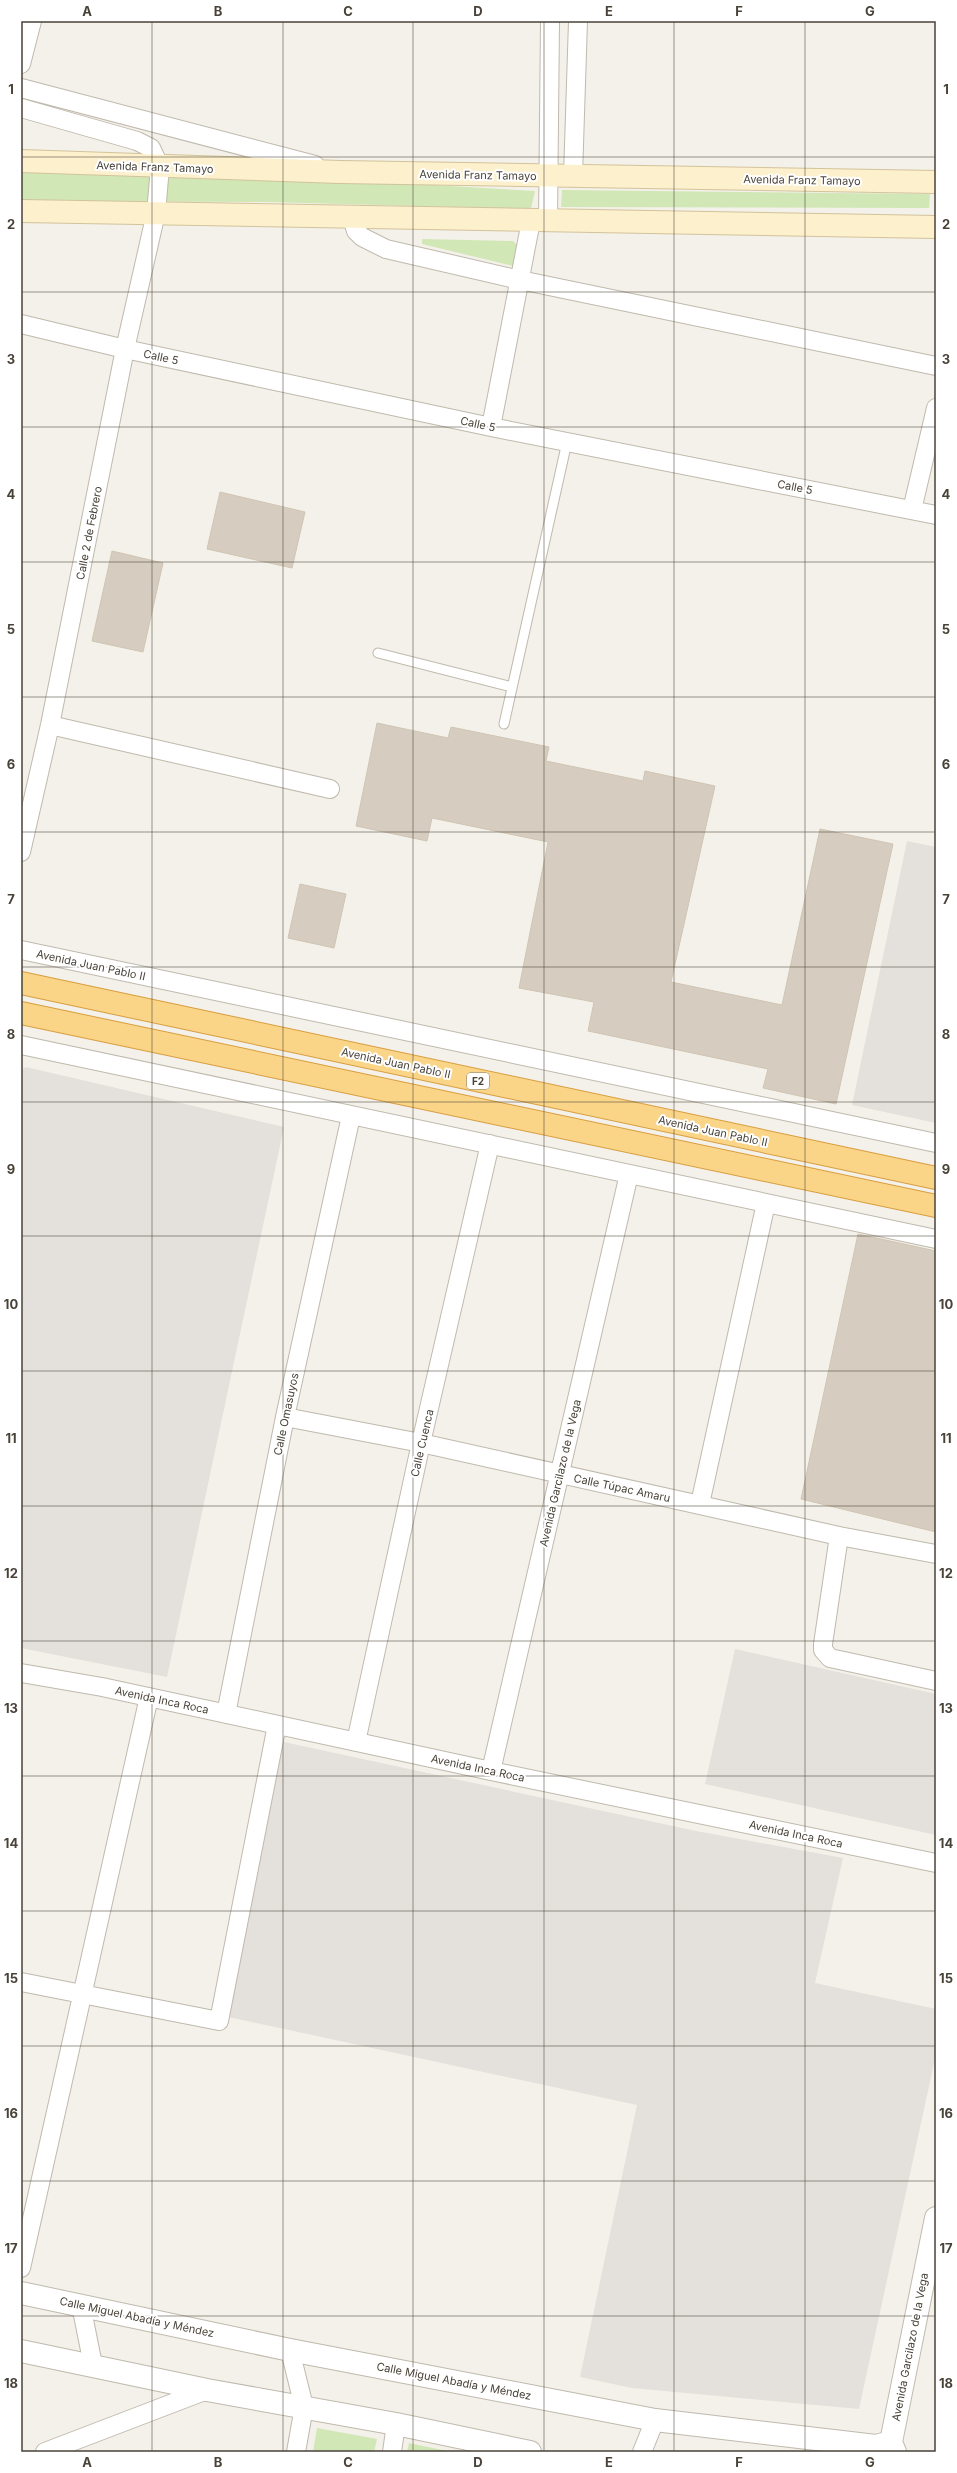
<svg xmlns="http://www.w3.org/2000/svg" width="957" height="2473" viewBox="0 0 957 2473" font-family="Inter,sans-serif">
<style>
.industrial{fill:#e4e0db}
.green{fill:#d1e7b5}
.building{fill:#d6cdc0;stroke:#d0c5b3}
.lines{fill:none;stroke-linecap:round;stroke-linejoin:round}
.service-casing{stroke:#c0b9ad;stroke-width:11}
.minor-casing{stroke:#c0b9ad;stroke-width:20}
.tertiary-casing{stroke:#c0b9ad;stroke-width:24}
.secondary-casing{stroke:#d2c39b;stroke-width:24}
.trunk-casing{stroke:#d89e40;stroke-width:24}
.service{stroke:#fff;stroke-width:9}
.minor{stroke:#fff;stroke-width:18}
.tertiary{stroke:#fff;stroke-width:22}
.secondary{stroke:#fdf0cc;stroke-width:22}
.trunk{stroke:#fad487;stroke-width:22}
.grid{fill:none;stroke:#484238;stroke-width:1;stroke-opacity:0.55}
.labels{text-anchor:middle;dominant-baseline:central;stroke-width:4;stroke-linejoin:round;paint-order:stroke}
.shield{fill:#fff;stroke:#7f7b74;stroke-width:1}
.shield-label{font-size:10px;font-weight:bold;fill:#484238}
.street-label{font-size:11px;fill:#484238;stroke:#fff}
.neatline{fill:none;stroke:#484238;stroke-width:1.5}
.grid-label{font-size:13px;text-anchor:middle;font-weight:bold;fill:#484238}
</style>
<rect width="100%" height="100%" fill="#f4f1ea"/>
<path class="industrial" d="M907,841L936,847V1123L852,1105Z
M26,1067L284,1127L167,1677L21,1648V1070Z
M735,1649L936,1694V1835L705,1784Z
M284,1742L696,1831L843,1858L815,1983L936,2009V2054L859,2409L632,2388L580,2377L637,2105L224,2016Z"/>
<path class="green" d="M21,165H82L535,191L531,209L267,202L21,201Z
M562,190L930,194L929,208L561,207Z
M422,239L513,241L517,245L513,266L422,244Z
M317,2428L377,2439L374,2452H313Z
M409,2443L452,2452H407Z"/>
<path class="building" d="M220,492L305,512L292,568L207,549Z
M112,551L163,563L143,652L92,641Z
M377,723L448,738L451,727L549,747L546,761L643,781L645,771L715,786L671,982L782,1005L820,829L893,844L836,1104L763,1088L768,1069L588,1031L594,1002L519,988L548,842L432,818L427,841L356,826Z
M300,884L346,894L334,948L288,938Z
M858,1234L936,1251V1532L801,1499Z"/>
<g class="lines">
<defs>
<path id="service" d="M378,653L512,687
M504,724L567,442"/>
<path id="minor" d="M21,64L32,21
M21,88L315,165
M21,108L137,141L151,148L160,167L156,213L125,349L50,725L21,852
M573,176L578,21
M352,217L356,231L362,237L386,249L520,280L936,366
M548,221L550,21
M21,324L125,349L491,427L936,515
M491,427L531,221
M912,510L936,408
M50,725L330,789
M21,950L936,1143
M21,1045L936,1239
M285,1417L421,1443L839,1536L936,1554
M700,1504L766,1203
M839,1536L823,1644V1650L830,1658L936,1681
M21,1673L102,1687L491,1771L936,1863
M226,1714L285,1417L351,1116
M356,1742L421,1443L490,1144
M491,1771L629,1174
M21,1982L219,2021L277,1725
M21,2268L149,1697
M81,2305L93,2365
M290,2350L304,2407L296,2452
M45,2452L207,2390
M392,2452L396,2424
M642,2452L655,2420"/>
<path id="tertiary" d="M21,2293L290,2350L655,2420L876,2446L891,2442
M21,2351L207,2390L396,2424L530,2452
M895,2452L891,2442L936,2218"/>
<path id="secondary" d="M21,161L340,172L936,182
M21,211L936,227"/>
<path id="trunk" d="M21,983L936,1178
M21,1013L936,1206"/>
</defs>
<use href="#service" class="service-casing"/>
<use href="#minor" class="minor-casing"/>
<use href="#tertiary" class="tertiary-casing"/>
<use href="#secondary" class="secondary-casing"/>
<use href="#trunk" class="trunk-casing"/>
<use href="#service" class="service"/>
<use href="#minor" class="minor"/>
<use href="#tertiary" class="tertiary"/>
<use href="#secondary" class="secondary"/>
<use href="#trunk" class="trunk"/>
</g>
<path class="grid" d="M152,21V2452M283,21V2452M413,21V2452M544,21V2452M674,21V2452M805,21V2452M21,157H936M21,292H936M21,427H936M21,562H936M21,697H936M21,832H936M21,967H936M21,1102H936M21,1236H936M21,1371H936M21,1506H936M21,1641H936M21,1776H936M21,1911H936M21,2046H936M21,2181H936M21,2316H936"/>
<g class="labels">
<rect class="shield" x="467" y="1073" width="22" height="16" rx="3"/>
<g class="shield-label">
<text x="478" y="1081">F2</text>
</g>
<g class="street-label">
<text transform="translate(155 167) rotate(2)">Avenida Franz Tamayo</text>
<text transform="translate(478 175) rotate(1)">Avenida Franz Tamayo</text>
<text transform="translate(802 180) rotate(1)">Avenida Franz Tamayo</text>
<text transform="translate(161 357) rotate(12)">Calle 5</text>
<text transform="translate(478 424) rotate(12)">Calle 5</text>
<text transform="translate(795 487) rotate(11)">Calle 5</text>
<text transform="translate(89 533) rotate(-79)">Calle 2 de Febrero</text>
<text transform="translate(91 965) rotate(12)">Avenida Juan Pablo II</text>
<text transform="translate(396 1063) rotate(12)">Avenida Juan Pablo II</text>
<text transform="translate(713 1131) rotate(12)">Avenida Juan Pablo II</text>
<text transform="translate(286 1414) rotate(-78)">Calle Omasuyos</text>
<text transform="translate(422 1443) rotate(-77)">Calle Cuenca</text>
<text transform="translate(560 1473) rotate(-77)">Avenida Garcilazo de la Vega</text>
<text transform="translate(622 1488) rotate(12)">Calle Túpac Amaru</text>
<text transform="translate(162 1700) rotate(12)">Avenida Inca Roca</text>
<text transform="translate(478 1768) rotate(12)">Avenida Inca Roca</text>
<text transform="translate(796 1834) rotate(12)">Avenida Inca Roca</text>
<text transform="translate(137 2317) rotate(12)">Calle Miguel Abadía y Méndez</text>
<text transform="translate(910 2347) rotate(-79)">Avenida Garcilazo de la Vega</text>
<text transform="translate(454 2381) rotate(11)">Calle Miguel Abadía y Méndez</text>
</g>
</g>
<rect width="957" height="2473" fill="none" stroke="#ffffff" stroke-width="44"/>
<rect x="22" y="22" width="913" height="2429" class="neatline"/>
<g class="grid-label">
<text x="87" y="16">A</text>
<text x="218" y="16">B</text>
<text x="348" y="16">C</text>
<text x="478" y="16">D</text>
<text x="609" y="16">E</text>
<text x="739" y="16">F</text>
<text x="870" y="16">G</text>
<text x="11" y="94">1</text>
<text x="946" y="94">1</text>
<text x="11" y="229">2</text>
<text x="946" y="229">2</text>
<text x="11" y="364">3</text>
<text x="946" y="364">3</text>
<text x="11" y="499">4</text>
<text x="946" y="499">4</text>
<text x="11" y="634">5</text>
<text x="946" y="634">5</text>
<text x="11" y="769">6</text>
<text x="946" y="769">6</text>
<text x="11" y="904">7</text>
<text x="946" y="904">7</text>
<text x="11" y="1039">8</text>
<text x="946" y="1039">8</text>
<text x="11" y="1174">9</text>
<text x="946" y="1174">9</text>
<text x="11" y="1309">10</text>
<text x="946" y="1309">10</text>
<text x="11" y="1443">11</text>
<text x="946" y="1443">11</text>
<text x="11" y="1578">12</text>
<text x="946" y="1578">12</text>
<text x="11" y="1713">13</text>
<text x="946" y="1713">13</text>
<text x="11" y="1848">14</text>
<text x="946" y="1848">14</text>
<text x="11" y="1983">15</text>
<text x="946" y="1983">15</text>
<text x="11" y="2118">16</text>
<text x="946" y="2118">16</text>
<text x="11" y="2253">17</text>
<text x="946" y="2253">17</text>
<text x="11" y="2388">18</text>
<text x="946" y="2388">18</text>
<text x="87" y="2467">A</text>
<text x="218" y="2467">B</text>
<text x="348" y="2467">C</text>
<text x="478" y="2467">D</text>
<text x="609" y="2467">E</text>
<text x="739" y="2467">F</text>
<text x="870" y="2467">G</text>
</g>
</svg>
